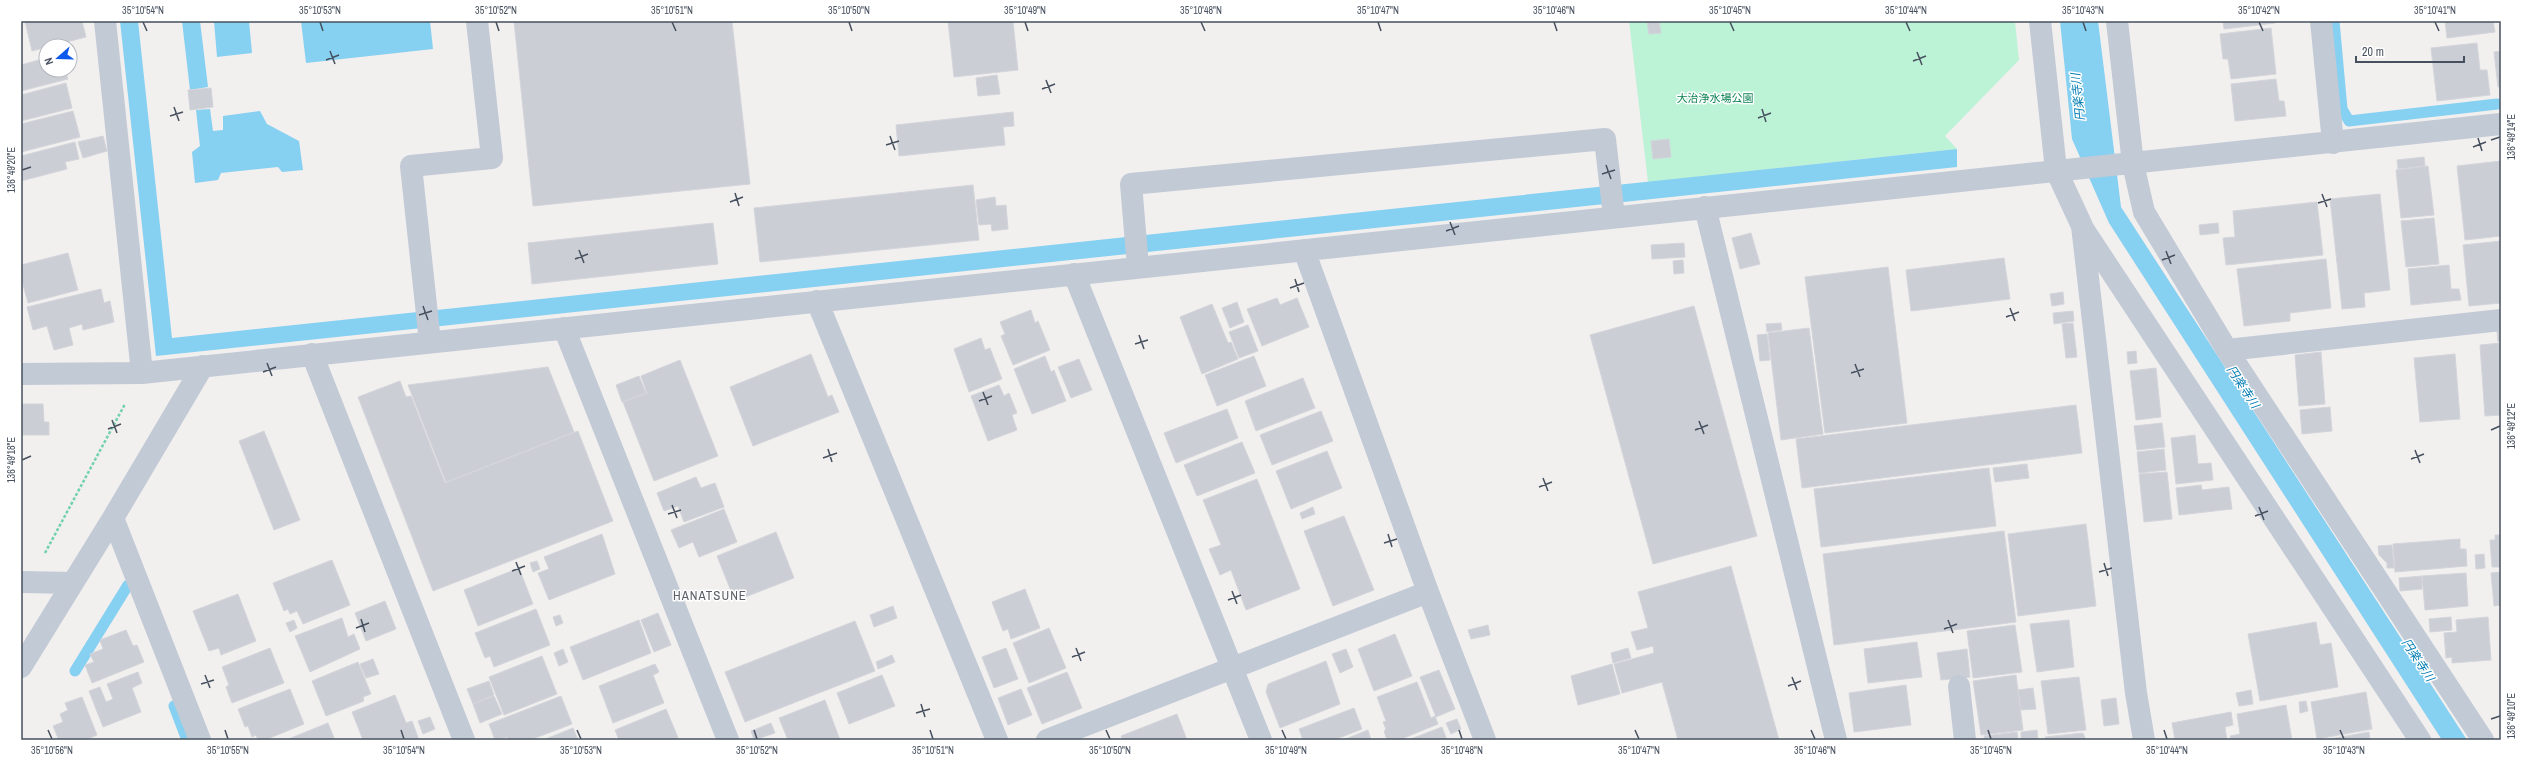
<svg xmlns="http://www.w3.org/2000/svg" width="2522" height="761" viewBox="0 0 2522 761" font-family="'Archivo Narrow','Noto Sans JP',sans-serif">
<style>
.green{fill:#bcf2d6}
.water{fill:#86d0f1}
.lines{fill:none;stroke-linecap:round;stroke-linejoin:round}
.stream{stroke:#86d0f1;stroke-width:11}
.building{fill:#cbced4;stroke:#d3d5db}
.path{stroke:#71d2ac;stroke-width:2.5;stroke-dasharray:3 2;stroke-linecap:butt}
.minor{stroke:#c2cad5;stroke-width:22}
.ticks{fill:none;stroke:#46505e;stroke-width:1.5}
.labels{text-anchor:middle;dominant-baseline:central;stroke-width:3;stroke-linejoin:round;paint-order:stroke}
.park-label{font-size:11px;fill:#128556;stroke:#fff}
.water-label{font-size:12px;font-style:italic;fill:#047db3;stroke:#fff}
.quarter-label{font-size:13px;letter-spacing:1px;fill:#5b5f65;stroke:#fff}
.neatline{fill:none;stroke:#46505e;stroke-width:1.5}
.ticks-label{font-size:10px;text-anchor:middle;fill:#46505e}
</style>
<rect width="100%" height="100%" fill="#f2efef"/>
<path class="green" d="M1629,21H2015L2019,60L1945,136L1957,149L1648,182Z"/>
<path class="water" d="M120,21H138L172,338L1957,149V167L156,356Z
M182,21H200L208,87L190,90Z
M214,21H249L252,53L217,57Z
M301,21H430L433,49L306,63Z
M2060,21H2098L2121,207L2467,740H2442L2109,223L2072,139Z
M210,109L213,131L223,130V116L260,111L267,124L299,141L303,170L282,172L278,167L221,173L218,180L195,183L192,152L200,146L196,110Z"/>
<g class="lines">
<path class="stream" d="M2334,21L2342,109L2349,121L2497,104
M75,671L128,585
M174,706L187,740"/>
</g>
<path class="building" d="M25,21H82L86,37L32,51Z
M514,21H732L750,184L533,206Z
M948,21H1013L1018,70L954,77Z
M1647,21H1659L1661,33L1649,34Z
M2223,21H2275V23L2224,29Z
M2445,21H2493L2495,32L2447,38Z
M2271,28L2276,74L2231,79L2228,59H2223L2220,34Z
M2477,43L2480,70H2487L2490,95L2437,101L2431,48Z
M2501,51V87H2498L2494,52Z
M46,58V70H65L68,79L21,91V65Z
M997,75L1000,94L978,96L976,78Z
M2276,79L2279,101H2284L2286,116L2235,121L2231,84Z
M66,83L72,108L21,121V95Z
M211,88L213,107L190,110L188,90Z
M73,111L80,137L21,152V124Z
M1013,112L1014,126L1003,127L1005,145L899,156L896,125Z
M103,136L107,151L83,158L78,142Z
M1669,139L1671,157L1653,159L1651,141Z
M75,142L79,159L65,162L67,169L21,181V156Z
M2424,157L2425,166L2398,169L2397,160Z
M2501,161V236L2465,240L2457,166Z
M2428,166L2434,215L2401,218L2396,170Z
M973,185L979,240L760,262L754,208Z
M2380,194L2390,290L2364,293L2365,307L2342,309L2330,199Z
M995,197L996,206L1006,205L1008,229L992,231L991,224L979,225L976,200Z
M2317,202L2323,255L2226,265L2223,238L2235,237L2233,211Z
M2434,218L2439,264L2406,267L2401,221Z
M713,223L718,264L532,284L528,243Z
M2218,223L2219,233L2200,235L2199,225Z
M1751,233L1760,264L1740,269L1732,238Z
M2501,241V303L2469,306L2463,245Z
M1684,243L1685,257L1652,259L1651,245Z
M68,253L78,290L28,303L21,277V265Z
M2004,258L2010,299L1911,311L1906,270Z
M2326,259L2331,308L2290,313V321L2244,326L2237,269Z
M1683,260L1684,273L1674,274L1673,261Z
M2449,265L2451,289H2459L2461,300L2411,305L2408,269Z
M1888,267L1907,423L1825,433L1805,277Z
M101,289L104,303L110,301L114,322L83,330L82,324L69,328L73,345L54,350L47,326L33,330L27,307Z
M2063,292L2064,304L2052,306L2050,294Z
M1277,298L1280,305L1297,298L1309,327L1262,346L1247,309Z
M1237,302L1244,322L1230,328L1222,308Z
M1212,304L1228,343L1231,342L1238,359L1202,374L1180,317Z
M1694,306L1757,536L1653,564L1590,335Z
M1031,310L1035,323L1038,321L1050,350L1013,365L1001,336L1005,334L1000,322Z
M2073,311L2074,321L2054,324L2053,313Z
M1781,323L1782,330L1767,332L1766,324Z
M2073,323L2077,357L2066,358L2062,324Z
M1248,325L1258,351L1239,358L1229,332Z
M1809,328L1823,434L1781,440L1768,333Z
M2497,331H2501V341L2498,342Z
M1767,334L1770,360L1760,361L1757,335Z
M981,338L985,350L990,348L1002,379L969,392L954,349Z
M2501,343V415L2485,416L2480,345Z
M2136,351L2137,363L2128,364L2127,352Z
M2321,352L2325,404L2299,406L2295,355Z
M811,354L828,397L832,395L839,412L753,446L730,387Z
M2455,354L2460,419L2420,422L2414,358Z
M1045,356L1051,372L1054,370L1066,401L1032,414L1014,369Z
M1254,356L1266,386L1217,406L1205,375Z
M1079,359L1092,390L1071,398L1058,367Z
M680,360L718,456L654,481L623,402L647,393L641,376Z
M548,367L574,432L446,482L408,385Z
M2156,368L2161,417L2136,420L2130,371Z
M639,376L646,393L622,402L616,385Z
M1303,378L1315,408L1256,431L1245,401Z
M400,381L406,397L411,396L445,483L578,431L613,521L433,591L358,397Z
M999,385L1004,396L1009,393L1017,413L1012,415L1017,430L988,441L971,396Z
M21,404H43L44,422H49V435H21Z
M2076,405L2082,453L1802,488L1796,439Z
M2330,407L2332,431L2302,434L2300,410Z
M1227,409L1238,438L1176,463L1164,433Z
M1321,411L1333,441L1272,465L1260,435Z
M2162,423L2165,447L2137,450L2134,426Z
M264,431L300,520L274,530L239,441Z
M2195,435L2198,464L2211,463L2213,480L2176,484L2171,438Z
M1242,442L1255,473L1197,496L1184,465Z
M2164,449L2166,470L2139,473L2137,452Z
M1327,451L1342,488L1291,509L1276,471Z
M2027,464L2029,478L1995,482L1993,468Z
M1989,468L1996,526L1821,547L1814,489Z
M2167,472L2172,519L2144,522L2139,474Z
M696,477L701,488L715,483L724,507L684,522L678,506L664,511L657,493Z
M1257,479L1300,589L1246,610L1231,570L1220,575L1209,549L1221,545L1203,500Z
M2201,485L2202,490L2229,487L2232,509L2179,515L2176,488Z
M1313,507L1315,514L1302,519L1300,513Z
M724,509L737,542L699,557L693,542L679,548L671,530Z
M1344,516L1374,590L1333,606L1304,531Z
M2086,524L2096,606L2018,616L2008,534Z
M2004,531L2016,622L1834,645L1823,554Z
M776,532L794,578L735,601L717,556Z
M602,534L615,574L549,600L538,573L549,569L544,557Z
M2495,535H2501V567H2492L2490,540H2495Z
M2460,539V549H2466L2467,566L2395,572L2393,544Z
M2392,545L2394,568H2387V563L2379,555L2378,546Z
M2484,554L2485,568L2476,569L2475,555Z
M332,560L350,605L303,624L297,611L290,614L288,609L284,611L273,583Z
M537,561L540,569L533,572L530,563Z
M1731,566L1779,740H1678L1662,682L1622,693L1614,664L1654,653L1653,646L1637,650L1631,632L1648,628L1638,592Z
M519,568L533,604L478,626L464,590Z
M2501,572V605L2494,606L2491,573Z
M2466,573L2468,606L2425,610L2422,576Z
M2422,576V589L2400,591L2399,578Z
M1025,589L1040,628L1011,639L1008,629L1003,631L992,602Z
M238,594L256,641L221,655L219,648L209,651L193,611Z
M385,601L396,629L366,641L355,613Z
M893,606L897,618L874,627L870,615Z
M536,609L550,645L494,667L490,656L485,658L475,633Z
M658,613L671,645L654,652L641,620Z
M560,615L563,623L556,626L553,617Z
M2451,617L2452,630L2430,632L2429,619Z
M2488,617L2491,660L2452,663V657L2446,658L2444,633L2457,632L2456,620Z
M342,618L348,637L354,634L360,649L310,672L295,636Z
M294,620L297,628L290,632L286,623Z
M639,620L651,653L583,680L570,647Z
M2069,620L2074,667L2037,672L2030,624Z
M855,621L875,671L745,722L725,672Z
M2316,622L2320,645L2331,643L2338,687L2260,701L2248,634Z
M1488,625L1490,635L1471,639L1468,630Z
M2015,625L2022,672L1973,678L1967,631Z
M1049,628L1066,668L1029,683L1013,643Z
M126,630L133,646L137,645L144,662L92,683L85,665L94,662L90,654L103,649L100,640Z
M1395,634L1412,676L1374,691L1358,649Z
M1917,642L1922,677L1868,683L1864,649Z
M270,648L284,683L232,703L226,687L229,685L222,667Z
M1006,648L1018,679L994,688L982,657Z
M1628,648L1631,658L1613,663L1611,653Z
M563,649L568,662L559,666L554,653Z
M1346,649L1353,667L1340,673L1332,654Z
M1967,649L1970,677L1941,680L1937,653Z
M892,655L895,662L878,669L876,662Z
M542,656L557,694L504,715L489,677Z
M373,659L379,674L366,678L360,664Z
M1326,661L1340,704L1280,728L1266,692L1268,684Z
M358,662L371,694L363,697L364,701L326,716L312,681Z
M655,664L659,672L653,675L664,703L613,723L599,686Z
M1612,664L1620,694L1578,705L1571,676Z
M1439,670L1455,709L1436,717L1420,677Z
M138,672L142,683L132,688L141,712L103,727L89,691L100,687L106,702L113,699L107,684Z
M1067,672L1082,708L1042,724L1027,688Z
M882,675L895,706L849,724L837,693Z
M2016,675L2023,730L1981,735L1973,681Z
M2079,677L2086,730L2048,734L2041,681Z
M489,681L494,695L473,704L467,689Z
M1417,682L1431,718L1435,716L1438,724L1399,740H1387L1384,731L1386,729L1383,722L1386,721L1377,697Z
M1906,685L1911,725L1854,732L1849,693Z
M2033,688L2036,709L2021,710L2018,690Z
M290,689L304,724L265,740H258L256,735L252,737L248,726L245,727L238,709Z
M1021,689L1032,715L1008,725L998,698Z
M2251,690L2253,704L2239,706L2236,693Z
M2366,692L2372,729L2317,739L2311,702Z
M395,695L406,723L412,721L419,740H363L352,712Z
M494,696L502,714L480,723L473,704Z
M561,696L572,724L530,740H509L507,737L495,740L489,724Z
M82,697L97,735L85,740H54L58,738L53,726L63,722L60,714L68,710L65,703Z
M2116,698L2119,724L2104,726L2101,700Z
M825,700L840,740H788L779,718Z
M2306,701L2308,711L2300,713L2299,702Z
M2286,705L2292,740H2231L2230,736L2240,734L2237,714Z
M1354,708L1362,729L1334,740H1303L1299,729Z
M666,709L679,740H619L615,730Z
M2231,712L2233,725L2225,727L2227,740H2175L2172,723Z
M1177,714L1187,740H1123L1121,736Z
M430,717L435,729L423,734L418,721Z
M1457,719L1461,729L1451,734L1446,723Z
M328,723L335,740H286Z
M771,723L775,733L754,740L751,731Z
M1442,727L1447,740H1408Z
M573,728L578,740H543Z
M1368,730L1371,740H1343Z
M2037,730L2038,739L2021,740V732Z
M2017,732L2018,740H1985L1984,736Z
M2369,732L2370,740H2324Z
M2083,733L2086,740H2046L2045,737Z"/>
<g class="lines">
<path class="path" d="M45,553L125,404"/>
<path class="minor" d="M105,21L142,373
M2040,21L2056,170L2082,226L2136,693L2144,740
M2117,21L2133,164L2144,212L2227,350L2483,740
M2321,21L2333,143
M1705,207L1836,740
M2084,230L2420,740
M1304,250L1428,592L1485,740
M1138,267L1131,184L1605,139L1614,217
M1074,274L1261,740
M817,301L997,740
M564,328L728,740
M430,342L411,166L492,158L477,21
M2227,350L2501,320
M312,354L464,740
M21,374L142,373L2501,124
M21,582L73,583
M21,667L113,518
M1959,686L1965,740
M200,740L113,518L203,366
M1047,740L1428,592"/>
</g>
<path class="ticks" d="M143,22L147,31M320,22L323,31M496,22L499,31M672,22L676,31M849,22L852,31M1025,22L1028,31M1201,22L1205,31M1378,22L1381,31M1554,22L1557,31M1730,22L1734,31M1906,22L1910,31M2083,22L2086,31M2259,22L2263,31M2435,22L2439,31M330,51L335,64M1917,52L1922,65M326,60L339,55M1913,61L1926,56M1046,80L1051,93M1042,89L1055,84M174,107L179,121M1762,109L1766,122M170,116L183,112M1758,118L1771,113M890,136L895,150M2478,138L2482,151M2491,140L2500,137M886,145L899,141M2473,147L2486,142M1606,165L1611,179M22,170L31,167M1602,174L1615,170M735,193L739,206M2322,194L2327,207M730,202L743,197M2318,203L2331,199M1450,222L1455,235M1446,231L1459,226M579,250L584,263M2166,251L2171,264M575,259L588,254M2162,260L2175,255M1295,279L1299,292M1290,288L1304,283M423,306L428,320M2010,308L2015,321M419,315L432,311M2006,317L2019,312M1139,335L1144,349M1135,344L1148,340M267,363L272,376M1855,364L1860,377M263,372L276,367M1851,373L1864,369M983,392L988,405M979,401L992,396M112,420L117,433M1699,421L1704,434M108,429L121,424M1695,430L1708,425M2491,430L2500,426M828,449L832,462M2415,450L2420,463M823,458L837,453M2411,459L2424,454M22,460L31,456M1543,478L1548,491M1539,487L1552,482M672,505L677,518M2259,507L2264,520M668,514L681,510M2255,516L2268,511M1388,534L1392,547M1384,543L1397,539M516,562L521,575M2104,563L2108,576M512,571L525,566M2099,572L2112,568M1232,591L1237,604M1228,600L1241,595M361,619L365,632M1948,620L1953,633M356,628L369,623M1944,629L1957,624M1076,648L1081,661M1072,657L1085,652M205,675L210,688M1792,677L1797,690M201,684L214,680M1788,686L1801,681M921,704L925,717M916,713L930,709M2491,719L2500,716M48,730L52,739M225,730L228,739M401,730L404,739M577,730L581,739M754,730L757,739M930,730L933,739M1106,730L1110,739M1282,730L1286,739M1459,730L1462,739M1635,730L1639,739M1811,730L1815,739M1988,730L1991,739M2164,730L2167,739M2340,730L2344,739"/>
<g class="labels">
<g class="park-label">
<text x="1715" y="98">大治浄水場公園</text>
</g>
<g class="water-label">
<text transform="translate(2078 97) rotate(-96)">円楽寺川</text>
<text transform="translate(2243 387) rotate(57)">円楽寺川</text>
<text transform="translate(2418 660) rotate(57)">円楽寺川</text>
</g>
<g class="quarter-label">
<text x="710" y="595">HANATSUNE</text>
</g>
</g>
<rect width="2522" height="761" fill="none" stroke="#ffffff" stroke-width="44"/>
<g transform="translate(58 58) rotate(250)"><circle r="19" fill="#ffffff" stroke="#b5b9bf"/>
<path d="M0-3L7 15L0 10L-7 15Z" fill="#0f5aed"/>
<text y="-6" font-size="11" font-weight="bold" text-anchor="middle" fill="#46505e">N</text>
</g>
<path d="M2356 56v6h108v-6" fill="none" stroke="#46505e" stroke-width="2"/>
<text x="2362" y="56" font-size="12" fill="#46505e" stroke="#ffffff" stroke-width="3" paint-order="stroke">20 m</text>
<rect x="22" y="22" width="2478" height="717" class="neatline"/>
<g class="ticks-label">
<text x="143" y="14">35°10'54"N</text>
<text x="320" y="14">35°10'53"N</text>
<text x="496" y="14">35°10'52"N</text>
<text x="672" y="14">35°10'51"N</text>
<text x="849" y="14">35°10'50"N</text>
<text x="1025" y="14">35°10'49"N</text>
<text x="1201" y="14">35°10'48"N</text>
<text x="1378" y="14">35°10'47"N</text>
<text x="1554" y="14">35°10'46"N</text>
<text x="1730" y="14">35°10'45"N</text>
<text x="1906" y="14">35°10'44"N</text>
<text x="2083" y="14">35°10'43"N</text>
<text x="2259" y="14">35°10'42"N</text>
<text x="2435" y="14">35°10'41"N</text>
<text transform="translate(2511 137) rotate(-90)" y="4">136°49'14"E</text>
<text transform="translate(11 170) rotate(-90)" y="4">136°49'20"E</text>
<text transform="translate(2511 426) rotate(-90)" y="4">136°49'12"E</text>
<text transform="translate(11 460) rotate(-90)" y="4">136°49'18"E</text>
<text transform="translate(2511 716) rotate(-90)" y="4">136°49'10"E</text>
<text x="52" y="754">35°10'56"N</text>
<text x="228" y="754">35°10'55"N</text>
<text x="404" y="754">35°10'54"N</text>
<text x="581" y="754">35°10'53"N</text>
<text x="757" y="754">35°10'52"N</text>
<text x="933" y="754">35°10'51"N</text>
<text x="1110" y="754">35°10'50"N</text>
<text x="1286" y="754">35°10'49"N</text>
<text x="1462" y="754">35°10'48"N</text>
<text x="1639" y="754">35°10'47"N</text>
<text x="1815" y="754">35°10'46"N</text>
<text x="1991" y="754">35°10'45"N</text>
<text x="2167" y="754">35°10'44"N</text>
<text x="2344" y="754">35°10'43"N</text>
</g>
</svg>
